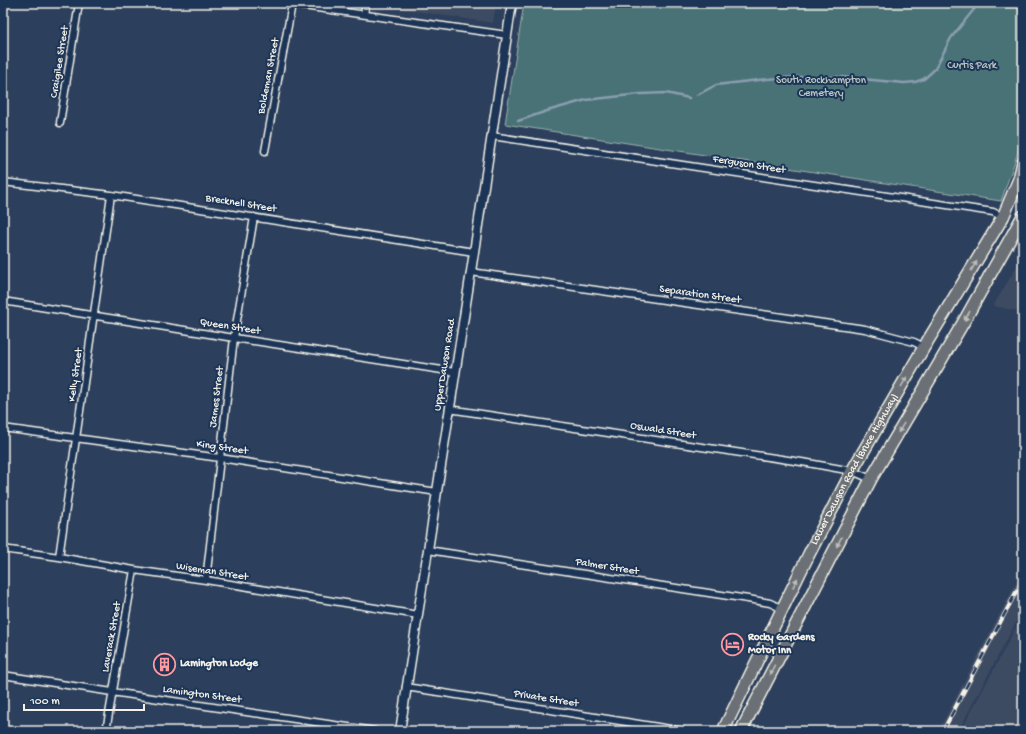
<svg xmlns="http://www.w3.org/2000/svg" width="1026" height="734" viewBox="0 0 1026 734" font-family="'Gochi Hand',sans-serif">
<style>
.built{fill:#3e4b62}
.green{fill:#4a7276;stroke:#9fb2af}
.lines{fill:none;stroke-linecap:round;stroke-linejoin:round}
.stream{stroke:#8a9eb0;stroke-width:2.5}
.minor-casing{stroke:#f4f1e8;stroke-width:9}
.tertiary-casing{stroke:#f4f1e8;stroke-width:11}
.trunk-casing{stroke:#f4f1e8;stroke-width:14}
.minor{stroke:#1d3557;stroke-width:6}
.tertiary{stroke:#1d3557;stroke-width:8}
.trunk{stroke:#6a7074;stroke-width:11}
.rail-casing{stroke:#f4f1e8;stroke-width:4}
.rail{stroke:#1d3557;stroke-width:2.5;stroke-dasharray:8;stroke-linecap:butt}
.oneway{fill:#bdbdba}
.labels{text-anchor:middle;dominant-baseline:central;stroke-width:4;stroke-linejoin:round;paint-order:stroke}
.street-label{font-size:11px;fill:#f4f1e8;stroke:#1d3557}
.park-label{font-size:11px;fill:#b8c5c0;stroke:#1d3557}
.poi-label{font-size:11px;font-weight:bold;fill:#f4f1e8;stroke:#1d3557;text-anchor:start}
</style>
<rect width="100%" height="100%" fill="#2c3f5c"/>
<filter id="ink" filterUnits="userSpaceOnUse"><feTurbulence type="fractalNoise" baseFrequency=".025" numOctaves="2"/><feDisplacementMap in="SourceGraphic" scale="8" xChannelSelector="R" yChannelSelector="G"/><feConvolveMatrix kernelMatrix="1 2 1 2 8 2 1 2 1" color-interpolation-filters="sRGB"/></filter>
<g filter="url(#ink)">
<path class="built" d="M376,3H496L493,23L376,5Z
M1023,256V312L993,306Z
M1023,570V609L964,720L958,731H938Z
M1023,614V731H961Z"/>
<path class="green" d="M524,3H1023V117L1018,152L1001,201L505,124Z"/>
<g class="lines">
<path class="stream" d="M697,95L716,85L767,79L798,77H841L904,83L915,82L924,79L935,69L951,38L979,3
M518,121L547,111L586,100L640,94L666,93L689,98"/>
<defs>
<path id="minor" d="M282,3L507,35
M364,14L366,3
M60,123L79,3
M492,136L993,212L1003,217
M265,151L292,4
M3,182L111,195L474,252
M471,272L865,329L914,342L924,347
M3,301L234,338L455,372
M449,409L808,463L852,471L871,479
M3,428L220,458L437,492
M3,549L59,557L134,570L206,580L418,615
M428,550L748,599L770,603L783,609
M59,557L111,195
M206,580L234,338L254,217
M3,675L112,692L375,731
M406,687L683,731
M106,731L134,570"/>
<path id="tertiary" d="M400,731L474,252L512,3"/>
<g id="trunk">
<path id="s1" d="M723,731L809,554L852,471L924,347L1003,217L1019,179L1023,162"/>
<path d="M741,731L871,479L963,323L1023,216"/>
</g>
</defs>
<use href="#minor" class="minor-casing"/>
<use href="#tertiary" class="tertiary-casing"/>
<use href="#trunk" class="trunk-casing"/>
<use href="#minor" class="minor"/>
<use href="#tertiary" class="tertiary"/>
<use href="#trunk" class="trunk"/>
<defs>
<path id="rail" d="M943,731L1023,579"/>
</defs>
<use href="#rail" class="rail-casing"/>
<use href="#rail" class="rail"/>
</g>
<defs><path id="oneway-solid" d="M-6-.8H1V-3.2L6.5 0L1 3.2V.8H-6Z"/></defs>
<g class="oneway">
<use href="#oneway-solid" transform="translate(974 266) rotate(-59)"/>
<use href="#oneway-solid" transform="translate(967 316) rotate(120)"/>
<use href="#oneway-solid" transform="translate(904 382) rotate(-60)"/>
<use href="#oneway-solid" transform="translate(901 428) rotate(121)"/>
<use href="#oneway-solid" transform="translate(839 542) rotate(117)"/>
<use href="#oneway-solid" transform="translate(795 583) rotate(-64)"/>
<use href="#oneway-solid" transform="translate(772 670) rotate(117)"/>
</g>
</g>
<defs>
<symbol id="hotel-ring" viewBox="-11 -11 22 22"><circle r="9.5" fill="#1d3557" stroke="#ff9aa2" stroke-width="1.5"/><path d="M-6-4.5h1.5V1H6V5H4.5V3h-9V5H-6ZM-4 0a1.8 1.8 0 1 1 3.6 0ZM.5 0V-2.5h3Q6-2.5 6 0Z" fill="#ff9aa2"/></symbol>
<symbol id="building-ring" viewBox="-11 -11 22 22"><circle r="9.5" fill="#1d3557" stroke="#ff9aa2" stroke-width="1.5"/><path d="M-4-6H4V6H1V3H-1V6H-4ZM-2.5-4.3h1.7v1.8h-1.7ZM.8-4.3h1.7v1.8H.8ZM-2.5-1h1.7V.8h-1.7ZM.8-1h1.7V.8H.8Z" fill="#ff9aa2"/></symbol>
</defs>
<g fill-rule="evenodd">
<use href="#hotel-ring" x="720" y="632" width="25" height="25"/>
<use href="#building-ring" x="152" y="652" width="25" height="25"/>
</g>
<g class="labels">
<g class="street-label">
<text transform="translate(60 62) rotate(-81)">Craigilee Street</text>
<text transform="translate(269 76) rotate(-79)">Boldeman Street</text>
<text transform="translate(749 165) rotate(9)">Ferguson Street</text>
<text transform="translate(241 204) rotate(9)">Brecknell Street</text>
<text transform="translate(700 295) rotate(8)">Separation Street</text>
<text transform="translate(230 327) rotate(9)">Queen Street</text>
<text transform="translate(445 365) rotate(-81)">Upper Dawson Road</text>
<text transform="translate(76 375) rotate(-82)">Kelly Street</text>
<text transform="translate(217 397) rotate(-83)">James Street</text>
<text transform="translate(663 431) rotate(9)">Oswald Street</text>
<text transform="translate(222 448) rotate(8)">King Street</text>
<text stroke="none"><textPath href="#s1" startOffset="293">Lower Dawson Road (Bruce Highway)</textPath></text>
<text transform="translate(607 567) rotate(9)">Palmer Street</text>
<text transform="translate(212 572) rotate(9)">Wiseman Street</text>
<text transform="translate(112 637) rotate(-80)">Laverack Street</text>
<text transform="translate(202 695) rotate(8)">Lamington Street</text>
<text transform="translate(546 699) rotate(9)">Private Street</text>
</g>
<g class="park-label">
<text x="972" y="66">Curtis Park</text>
<text x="821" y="81">South Rockhampton<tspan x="821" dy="13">Cemetery</tspan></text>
</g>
<g class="poi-label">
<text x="748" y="638">Rocky Gardens<tspan x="748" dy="13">Motor Inn</tspan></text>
<text x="180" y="664">Lamington Lodge</text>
</g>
</g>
<rect width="1026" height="734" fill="none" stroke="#1d3557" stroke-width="16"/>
<rect x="8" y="8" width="1010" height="718" fill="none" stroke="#f4f1e8" stroke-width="1.5" filter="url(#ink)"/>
<path d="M24 704v6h120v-6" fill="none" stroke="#f4f1e8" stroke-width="2"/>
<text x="30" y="704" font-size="12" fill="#f4f1e8" stroke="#1d3557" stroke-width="3" paint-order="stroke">100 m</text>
</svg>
